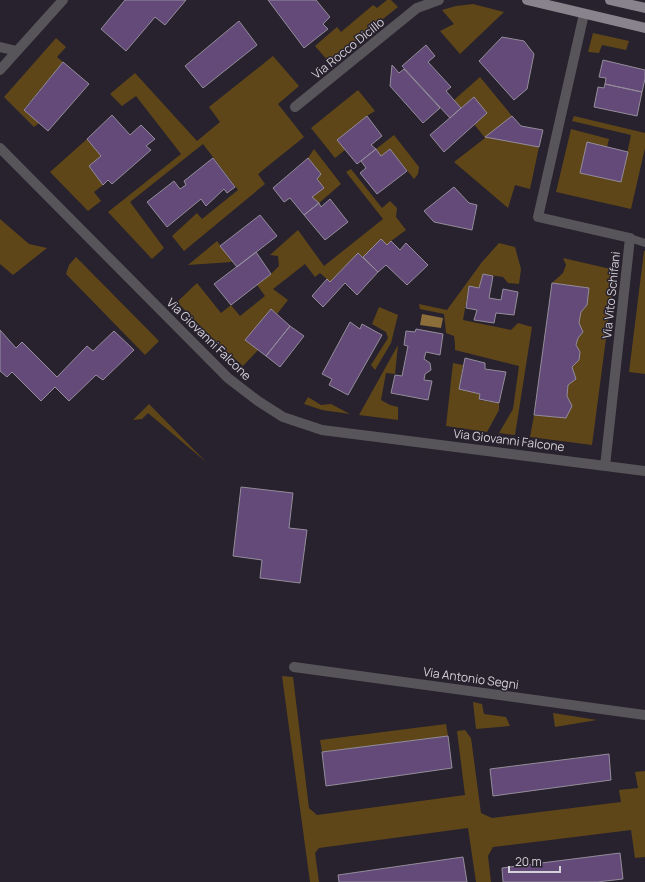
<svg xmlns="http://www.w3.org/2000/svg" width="645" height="882" viewBox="0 0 645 882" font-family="Manrope,sans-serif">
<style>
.green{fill:#5f4619}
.water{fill:#8c6e3b}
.building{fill:#634a78;stroke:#948d9b}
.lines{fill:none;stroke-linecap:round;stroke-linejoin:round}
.service{stroke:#57545a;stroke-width:8}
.minor{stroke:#57545a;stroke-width:10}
.primary{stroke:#89838e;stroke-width:10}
.labels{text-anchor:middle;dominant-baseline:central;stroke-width:3;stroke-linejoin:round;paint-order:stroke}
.street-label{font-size:12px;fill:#d5d1d9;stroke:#27222d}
</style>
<rect width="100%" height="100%" fill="#27222d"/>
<path class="green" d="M387,0H391L398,7L329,62L315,46L337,27L341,32L373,5L377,8Z
M473,4L504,12L460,54L440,31L454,24L442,10L456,6Z
M593,33L629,41L626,50L602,45L599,53L588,52Z
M56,38L66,47L57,57L63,62L24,109L39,123L34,127L4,97Z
M273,56L299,86L278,104L304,137L258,174L265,184L184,251L172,236L197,213L202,219L238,190L203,144L130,202L164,248L152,259L108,212L181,154L136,96L122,106L110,94L135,73L197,141L220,122L209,107Z
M480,77L512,116L486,137L539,147L530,189L515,185L508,208L454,162L485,138L474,124V97L461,108L454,100Z
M358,90L375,111L367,116L345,150L335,158L311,128Z
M574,116L645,133V148L631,209L556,192L571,129L609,139L607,147L587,143L580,173L621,182L631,135L572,121Z
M394,135L419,167L418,174L414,179L390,149L381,156L376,149Z
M87,139L101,156L89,166L103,185L94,192L101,201L88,211L50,172Z
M314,149L341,184L319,203L312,197L324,188L317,179L321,174L308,158Z
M351,169L382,208L390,201L397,208L396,217L406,230L391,241L387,245L381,240L363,257L358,253L330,282L320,273L315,277L305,264L273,289L288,300L277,314L271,309L245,340L258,350L243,366L217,343L177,302L197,283L221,313L231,305L240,316L265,296L257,285L271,274L279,266L278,256L270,255L298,230L324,266L383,219L346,172Z
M0,219L29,244L47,248L13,275L0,264Z
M217,241L232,262L188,265Z
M499,243L515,247L521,269L519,284L508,283L503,277L483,274L479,288L469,286L463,320L511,330L518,323L532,327L515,435L499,433L513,409L519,366L455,350V344L454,336L446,333L444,314L420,309L419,304L447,310L482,262Z
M644,251H645V374L629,372Z
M76,257L159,341L145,355L66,274L69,265Z
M563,258L615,270L592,445L530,437L534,415L565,418L572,406L567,396L568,385L576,379L572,367C574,365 578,362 579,360C584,348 568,346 583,332L579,323L581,312L587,305L589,289L552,283L563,273L566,265Z
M379,307L398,315L391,343L375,370L371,365L388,338L386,332L372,324Z
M398,345L395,374L386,373L381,400L390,405L398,407V420L359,415Z
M453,363L463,365L459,389L480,394L479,400L499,403V410L487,432L446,426Z
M308,397L321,405L331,404L350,414L322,410L304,404Z
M149,404L206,462L148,413L142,419L133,420Z
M282,676L293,677L309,808L317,815L465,795L457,731L465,730L471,738L481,813L492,818L621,802L619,790L638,788L635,772L645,771V857L635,858L631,830L493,847L488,856L491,882H476L468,828L319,848L315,853L319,882H310Z
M473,702L482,704L484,714L506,717L510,726L476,729Z
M553,713L597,720L555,727Z
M446,724L448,736L322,752L320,740Z"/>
<path class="water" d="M422,314L443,318L441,328L420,325Z"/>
<path class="building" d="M125,0H186L165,25L155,17L126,51L101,29Z
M268,0H316L330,17L323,24L328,29L304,48Z
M239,21L257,45L203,88L185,66Z
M502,37L524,41L534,54L527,89L514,100L479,61Z
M426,45L435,56L428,62L451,87L446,91L461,108L450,118L402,66Z
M603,60L645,70V79L642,92L605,84L606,78L599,77Z
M63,62L89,84L48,131L24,110Z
M392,65L399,73L404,69L440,108L423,123L390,86Z
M605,84L642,92L637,116L594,107L598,87L604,88Z
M474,97L487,113L444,152L430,135Z
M112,115L130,135L141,125L155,139L146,146L151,150L112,184L108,180L103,185L89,166L101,156L87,139Z
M367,116L382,136L371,145L376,149L357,164L337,140Z
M512,116L521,126L543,130L539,147L485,137Z
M587,142L628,152L621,182L580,173Z
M376,149L381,156L390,149L407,171L377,194L360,173L366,168L361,161Z
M213,158L235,187L227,193L224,189L206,206L201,199L167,227L147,202L174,181L180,189L186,185L184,181Z
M308,158L321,174L317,179L324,188L312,197L319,203L304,215L290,198L284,202L273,188Z
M454,187L469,203L477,205L472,230L434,222L424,211Z
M330,199L348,222L325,240L304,215L319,203L321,207Z
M260,215L277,236L237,267L220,246Z
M381,239L387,245L391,241L400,250L406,243L428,265L407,285L386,265L378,272L363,257Z
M256,252L271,274L231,305L214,284Z
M358,253L378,272L357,295L345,283L323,307L312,296L327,279L330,282Z
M483,274L493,276L489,298L501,300L503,289L518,292L514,315L496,313L494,323L474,320L477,310L466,308L469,286L479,288Z
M552,283L589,288L587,305L581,312L580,317L579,323L583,332L578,338L576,345L580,352L579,360L572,367L576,379L568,385L567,396L572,406L566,418L534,415Z
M271,309L290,326L266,356L245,340Z
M350,322L360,329L362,324L382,335L348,395L329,385L332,379L322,374Z
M290,326L304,336L280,367L266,356Z
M416,329L443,334L440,355L426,352L424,359L430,363L431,370L425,374L424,380L432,381L428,400L391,393L395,375L402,376L408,346L404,345L406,331L415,332Z
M0,330L16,348L22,342L57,377L87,346L93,351L114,331L134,350L103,380L96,375L69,401L55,387L41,401L12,372L7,377L0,371Z
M465,358L485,363V369L506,372L499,403L479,399L480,394L459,389Z
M241,487L293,493L289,528L307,530L300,583L260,578L262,560L233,556Z
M448,736L452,768L326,786L322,752Z
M609,754L611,780L493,796L490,769Z
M620,853L623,879L597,882H503L502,868Z
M463,857L467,882H339L338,875Z"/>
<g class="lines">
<path class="service" d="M630,238L645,243"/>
<path class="minor" d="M584,14L538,217L630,238L605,466
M0,47L17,51
M0,70L63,0
M295,107L417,8L439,0
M0,148L228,378L258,401L283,417L322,430L645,471
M294,667L645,715"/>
<path class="primary" d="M527,0L645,28
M610,0L645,8"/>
</g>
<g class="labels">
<g class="street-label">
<text transform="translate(348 48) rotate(-39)">Via Rocco Dicillo</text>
<text transform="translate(611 295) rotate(-84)">Via Vito Schifani</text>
<text transform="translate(209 339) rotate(44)">Via Giovanni Falcone</text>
<text transform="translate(509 440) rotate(7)">Via Giovanni Falcone</text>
<text transform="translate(471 678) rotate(8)">Via Antonio Segni</text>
</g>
</g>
<path d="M509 866v6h51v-6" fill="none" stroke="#d5d1d9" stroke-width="2"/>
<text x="515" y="866" font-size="12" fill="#d5d1d9" stroke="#27222d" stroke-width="3" paint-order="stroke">20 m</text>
</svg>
